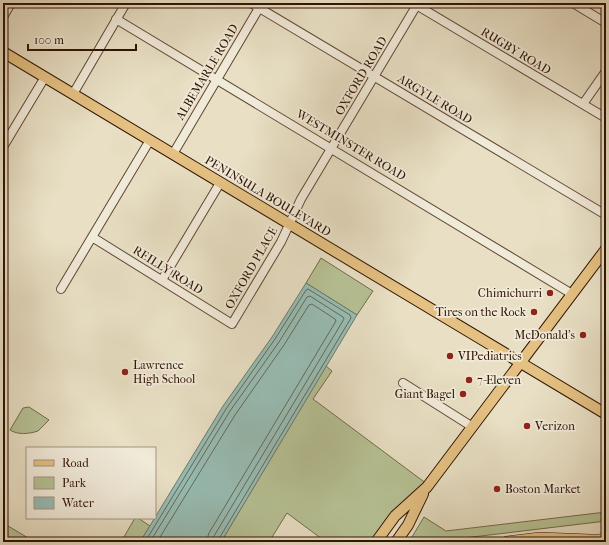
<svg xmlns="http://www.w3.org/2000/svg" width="609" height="545" viewBox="0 0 609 545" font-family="'IM FELL French Canon',serif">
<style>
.green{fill:#b6c194;stroke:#746a4b}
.water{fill:#97bdb4;stroke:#6e796d}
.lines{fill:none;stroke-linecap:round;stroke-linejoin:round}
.shore{stroke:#64685b;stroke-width:1}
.minor-casing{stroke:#5f4632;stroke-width:10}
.major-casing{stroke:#311302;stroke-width:12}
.highway-casing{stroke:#311302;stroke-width:12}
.minor{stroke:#f0ead9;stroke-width:8}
.major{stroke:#e4c082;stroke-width:10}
.highway{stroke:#e4c082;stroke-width:11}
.poi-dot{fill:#8f2418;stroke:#f0ead9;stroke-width:1.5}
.labels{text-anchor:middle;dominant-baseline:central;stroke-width:3.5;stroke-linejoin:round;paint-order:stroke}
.street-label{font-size:12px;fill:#311302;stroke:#f0ead9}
.poi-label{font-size:12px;fill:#311302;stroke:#f0ead9;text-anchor:start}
</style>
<rect width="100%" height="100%" fill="#e8dfc4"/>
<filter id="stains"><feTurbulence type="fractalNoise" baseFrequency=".005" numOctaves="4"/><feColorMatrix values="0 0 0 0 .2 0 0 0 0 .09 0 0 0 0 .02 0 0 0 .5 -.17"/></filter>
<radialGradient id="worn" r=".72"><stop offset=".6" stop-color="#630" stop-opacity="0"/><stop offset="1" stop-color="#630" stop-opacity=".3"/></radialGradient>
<path class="green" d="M321,258L373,291L357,315L306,283Z
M326,366L332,371L313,399L427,484L375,542H326L287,513L269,542H221Z
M29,407L49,420L38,431C29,434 18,435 10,430L23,408Z
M606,512V521L431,542H409L424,517L446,531Z
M135,518H138L150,526L140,542H121Z
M3,523L35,542H3Z"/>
<path class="water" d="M306,283L357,315L221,542H140L223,406L272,337Z"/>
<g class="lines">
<path class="shore" d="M145,542L226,409L275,339L306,290L308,289L350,315L351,318L217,542
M150,542L230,411L279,342L307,297L310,296L343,317L344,319L214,536L212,542
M157,542L235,415L284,345L309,305L312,304L335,319L336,321L209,533L206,542"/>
<defs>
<path id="minor" d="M251,3L606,215
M413,3L606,118
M573,3L606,23
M3,17L11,3
M116,19L572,294
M73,94L126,3
M583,104L606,71
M3,147L45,77
M173,154L262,3
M92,237L232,324L281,242L301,199L418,3
M162,280L220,183
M61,289L150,140
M403,383L471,426"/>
<path id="major" d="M3,52L606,414
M376,542L395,516L427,487L606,249
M396,542L408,525L423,494"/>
<path id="highway" d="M507,542L540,538L591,540
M585,542L606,539"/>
</defs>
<use href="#minor" class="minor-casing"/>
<use href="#major" class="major-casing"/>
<use href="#highway" class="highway-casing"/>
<use href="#minor" class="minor"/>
<use href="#major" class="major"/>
<use href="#highway" class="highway"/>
</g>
<g class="poi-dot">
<circle cx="550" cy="293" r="4"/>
<circle cx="534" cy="312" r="4"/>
<circle cx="583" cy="335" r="4"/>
<circle cx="450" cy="356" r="4"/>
<circle cx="125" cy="372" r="4"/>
<circle cx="469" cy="380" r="4"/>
<circle cx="463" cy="394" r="4"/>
<circle cx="527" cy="426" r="4"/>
<circle cx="497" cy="489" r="4"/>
</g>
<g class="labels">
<g class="street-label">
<text transform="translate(516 51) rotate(31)">RUGBY ROAD</text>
<text transform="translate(207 72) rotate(-59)">ALBEMARLE ROAD</text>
<text transform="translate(361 76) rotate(-59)">OXFORD ROAD</text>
<text transform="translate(435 99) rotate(31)">ARGYLE ROAD</text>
<text transform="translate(351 145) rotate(31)">WESTMINSTER ROAD</text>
<text transform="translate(268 196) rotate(31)">PENINSULA BOULEVARD</text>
<text transform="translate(251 268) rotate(-60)">OXFORD PLACE</text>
<text transform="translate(168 270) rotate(32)">REILLY ROAD</text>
</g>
<g class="poi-label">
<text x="542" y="293" text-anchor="end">Chimichurri</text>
<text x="526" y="312" text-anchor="end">Tires on the Rock</text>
<text x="575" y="335" text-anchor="end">McDonald's</text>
<text x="458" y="356">VIPediatrics</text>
<text x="133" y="365">Lawrence<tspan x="133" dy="14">High School</tspan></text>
<text x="477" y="380">7-Eleven</text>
<text x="455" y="394" text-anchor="end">Giant Bagel</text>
<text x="535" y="426">Verizon</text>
<text x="505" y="489">Boston Market</text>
</g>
</g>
<rect width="609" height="545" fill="none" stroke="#e8dfc4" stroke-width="16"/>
<rect x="4" y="4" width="601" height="537" fill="none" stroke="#311302" stroke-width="2"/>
<rect x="8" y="8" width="593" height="529" fill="none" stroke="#311302"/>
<rect x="26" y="447" width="130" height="72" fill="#f0ead9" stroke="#a49483"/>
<rect x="34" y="460" width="20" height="6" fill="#e4c082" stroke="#a49483"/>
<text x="62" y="467" font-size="12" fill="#311302">Road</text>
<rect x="34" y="477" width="20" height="12" fill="#b6c194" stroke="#a49483"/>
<text x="62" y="487" font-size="12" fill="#311302">Park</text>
<rect x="34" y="497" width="20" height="12" fill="#97bdb4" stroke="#a49483"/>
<text x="62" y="507" font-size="12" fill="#311302">Water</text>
<path d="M28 44v6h108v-6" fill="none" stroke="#311302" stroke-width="2"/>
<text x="34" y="44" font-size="12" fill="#311302" stroke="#f0ead9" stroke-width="3" paint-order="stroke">100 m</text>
<rect width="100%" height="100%" filter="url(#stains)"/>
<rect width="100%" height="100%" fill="url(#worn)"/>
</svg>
